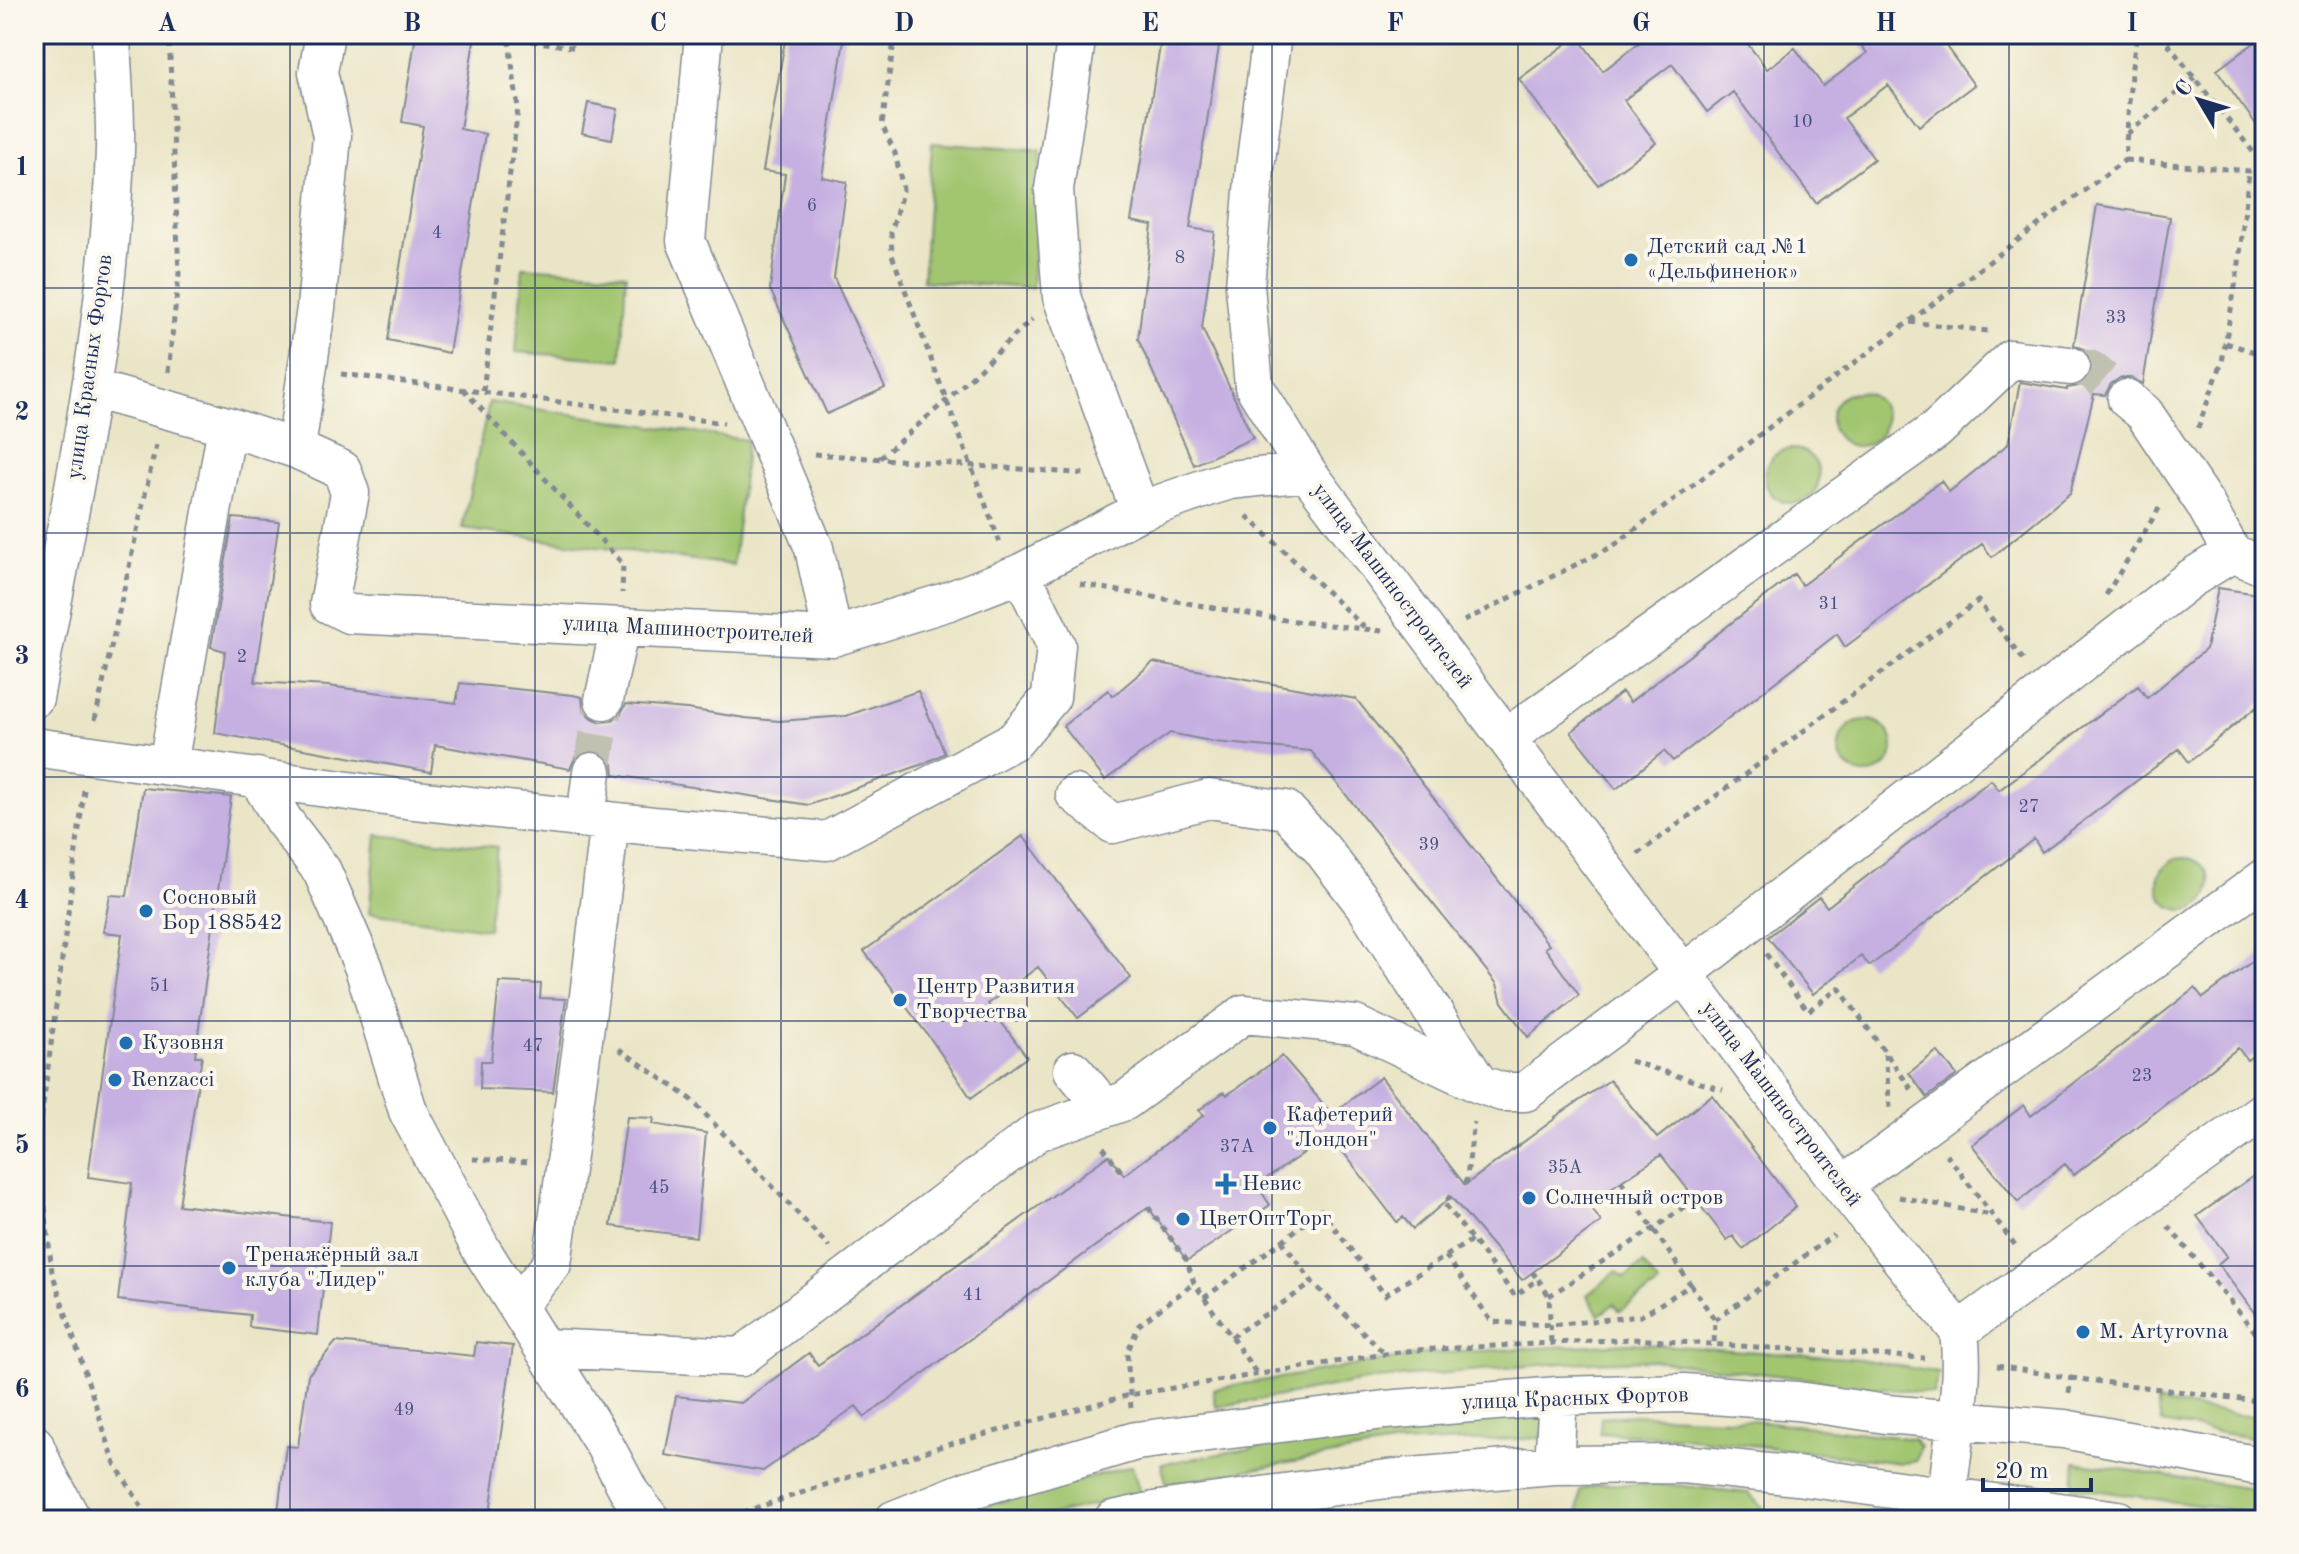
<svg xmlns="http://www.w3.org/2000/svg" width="2299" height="1554" viewBox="0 0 2299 1554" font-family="'Old Standard TT',serif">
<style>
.green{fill:#a2c56f;stroke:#5e7a66;stroke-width:2}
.building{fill:#c6b0e2}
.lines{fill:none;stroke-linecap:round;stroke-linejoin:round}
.minor-tunnel{stroke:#c1c1b1;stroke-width:38;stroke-dasharray:38 19;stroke-linecap:butt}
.minor-casing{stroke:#828a92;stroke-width:41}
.path{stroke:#828a92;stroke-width:5;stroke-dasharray:6 6;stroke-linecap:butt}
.minor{stroke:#fff;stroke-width:38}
.grid{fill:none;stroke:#1b2f5e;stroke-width:2;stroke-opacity:0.55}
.poi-dot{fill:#1f6fb2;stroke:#fbf7ec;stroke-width:3}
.labels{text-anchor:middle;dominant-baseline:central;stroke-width:8;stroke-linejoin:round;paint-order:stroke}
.number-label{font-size:18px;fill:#464f7f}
.poi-label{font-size:22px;fill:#1b2f5e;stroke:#fbf7ec;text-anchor:start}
.street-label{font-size:22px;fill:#1b2f5e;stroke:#fbf7ec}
.neatline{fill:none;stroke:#1b2f5e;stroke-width:3}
.grid-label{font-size:26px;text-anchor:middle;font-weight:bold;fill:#1b2f5e}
</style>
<rect width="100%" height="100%" fill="#fbf7ec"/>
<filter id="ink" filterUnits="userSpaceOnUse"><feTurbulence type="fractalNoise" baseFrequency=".0125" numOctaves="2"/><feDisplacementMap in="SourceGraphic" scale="16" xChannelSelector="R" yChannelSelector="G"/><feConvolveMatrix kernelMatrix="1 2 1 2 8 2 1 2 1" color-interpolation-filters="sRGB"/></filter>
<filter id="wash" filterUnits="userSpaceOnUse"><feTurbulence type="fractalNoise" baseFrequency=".006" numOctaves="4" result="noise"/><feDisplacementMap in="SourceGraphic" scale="32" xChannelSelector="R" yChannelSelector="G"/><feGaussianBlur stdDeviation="1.8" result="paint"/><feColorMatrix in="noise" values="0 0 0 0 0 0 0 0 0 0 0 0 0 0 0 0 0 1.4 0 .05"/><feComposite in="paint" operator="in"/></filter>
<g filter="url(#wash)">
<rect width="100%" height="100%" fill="#eae5c6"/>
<path class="green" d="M932,143L1041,151L1032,288L923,281Z
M523,267L626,274L621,360L516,352Z
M1831 419a27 27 0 1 1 54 0a27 27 0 1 1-54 0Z
M489,402L747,440L733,565L462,529Z
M1765 476a27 27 0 1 1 54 0a27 27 0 1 1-54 0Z
M1839 747a27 27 0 1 1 54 0a27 27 0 1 1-54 0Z
M377,835L497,847L488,929L369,913Z
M2158 884a26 26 0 1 1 52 0a26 26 0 1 1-52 0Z
M1643,1264L1659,1285L1620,1311L1614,1304L1599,1315L1587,1295L1617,1271L1624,1278Z
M1629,1343L1860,1359L1939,1373L1933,1394L1651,1360L1564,1363L1377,1379L1216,1407L1213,1389L1424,1354Z
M2157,1402L2265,1419V1440L2161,1423Z
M1547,1411L1540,1438L1397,1444L1167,1484L1161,1464L1398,1423Z
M1639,1415L1752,1420L1914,1439L1920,1447L1916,1461L1902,1463L1683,1437L1600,1433L1601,1417Z
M2075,1462L2265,1491V1515L2073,1487Z
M1132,1466L1140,1493L1032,1520H946L971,1510Z
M1599,1484L1674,1485L1748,1493L1763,1508L1764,1520C1702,1520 1640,1515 1578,1512L1580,1490Z"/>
<g id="blocks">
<path class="building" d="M416,34H475L460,129L485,134L449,353L388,340L423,126L402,122Z
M786,34H845L822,177L847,182L834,278L885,388L827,414L770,289L785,174L763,171Z
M1162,34H1221L1190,228L1215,232L1202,328L1253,438L1194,465L1138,339L1152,225L1131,221Z
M1650,34H1740L1767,69L1795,48L1823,86L1867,53L1853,34H1937L1974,85L1919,126L1888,85L1844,118L1874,159L1816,203L1733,92L1707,112L1672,64L1624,100L1656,143L1598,185L1519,79L1577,36L1603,71Z
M2265,35V137L2217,70Z
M588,103L618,109L612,139L582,133Z
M2097,205L2170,217L2143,384L2131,378H2120L2111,384L2105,395L2094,394L2070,493L1992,557L1982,544L1845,647L1837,634L1673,761L1664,751L1616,789L1571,732L1622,692L1630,702L1794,574L1802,585L1941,481L1949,492L2008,444L2020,382L2067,390V388L2079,386L2087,380L2092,369L2090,358L2084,349L2074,345Z
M233,518L279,522L255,682L328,686L456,703L460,683L573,695L582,697L583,707L589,716L600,722L611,721L620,715L626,704L687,709L745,718L779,721L846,716L918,691L945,753L923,764L809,805L614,775L613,764L606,755L594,750L584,751L575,758L570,769L435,745L431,772L215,733L225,651L211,647Z
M2218,588L2265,595V700L2189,762L2179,749L2042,852L2034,839L1870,966L1861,956L1813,994L1768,937L1819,897L1827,907L1991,780L1999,790L2138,686L2147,698L2206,649Z
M1153,662L1356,699L1549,945L1545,948L1579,995L1528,1037L1502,1002L1497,984L1311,751L1215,742L1170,733L1105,780L1063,726L1108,690L1113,696Z
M143,788L231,797L195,1056H202L179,1205L330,1222L318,1335L249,1327L250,1315L118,1300L132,1183L88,1177L122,934L103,932L110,895L127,896Z
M1023,836L1131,978L1078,1018L1038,967L988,1004L1027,1057L971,1098L933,1042L864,951Z
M2265,952V1047L2247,1060L2238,1048L2074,1175L2065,1164L2018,1202L1972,1145L2024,1105L2031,1116L2195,988L2203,998Z
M499,982L541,984L540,998L566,999L553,1092L480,1089L481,1061H491Z
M1937,1051L1957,1075L1927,1097L1909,1073Z
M1282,1056L1332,1114L1381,1077L1465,1185L1556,1118L1555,1117L1610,1080L1657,1138L1712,1095L1796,1207L1743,1249L1733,1236L1727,1240L1661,1155L1588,1203L1601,1222L1522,1280L1451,1197L1413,1229L1403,1217L1397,1222L1330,1135L1257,1185L1270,1205L1187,1261L1148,1207L865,1417L856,1406L763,1471L665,1455L676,1396L741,1403L809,1353L818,1365L1109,1155L1124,1175L1204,1115L1199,1110L1224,1092L1227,1095Z
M627,1117L654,1118L653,1124L706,1133L696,1237L611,1226Z
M2265,1168V1327L2218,1264L2227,1256L2197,1216Z
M336,1342L474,1356L476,1342L513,1346L489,1520H277L286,1446L298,1447L308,1375Z"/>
</g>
</g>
<g filter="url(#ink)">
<use href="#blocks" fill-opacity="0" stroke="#828a92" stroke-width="2"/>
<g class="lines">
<path class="minor-tunnel" d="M2070,366L2090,369L2127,399
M592,772L604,700"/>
<defs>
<path id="minor" d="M704,34L686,241L814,548L833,637
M1077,34L1054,189L1062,297L1140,511
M1272,34L1255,168L1245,286L1254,386L1307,472
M92,389L227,426L296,449L342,470L350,493L329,604L349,614L833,637L949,601L1021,573L1140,511L1214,485L1230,480L1307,472L1842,1186L1959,1331C1967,1395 1947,1457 1946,1520
M2127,399L2144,413L2205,504L2232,553L2265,567
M296,449L316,308L332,136L318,72L325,34
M34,698C68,516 109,335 115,150C116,111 112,72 111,34
M604,700L620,627
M1506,738L1936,430L2011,359L2070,366
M34,747L406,799L653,826L827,841L1015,740L1051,697L1056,645L1021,573
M168,765L227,426
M257,777L283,820L322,871L364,968L408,1111L481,1249L605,1446L630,1493L651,1520
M1075,794L1113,824L1209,799L1286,810L1321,848L1366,907L1479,1084
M586,818L592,772
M1073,1070L1105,1108
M1842,1186L2265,878
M517,1306L552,1264L589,996L610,821
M1959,1331L2265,1110
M544,1348L741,1357L1037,1132L1125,1101L1244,1014L1355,1025L1479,1084L1502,1092H1525L1683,974L2190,579L2232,553
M34,1444L45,1470L72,1520
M1554,1465L1558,1396
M894,1520L969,1490L1136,1441L1385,1410L1558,1396L1684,1393L1797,1401L1886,1414L2064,1429L2265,1467
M1113,1520L1159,1510L1387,1479L1554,1465L1683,1464L1797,1476L2118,1520"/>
</defs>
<use href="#minor" class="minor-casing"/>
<path class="path" d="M895,34L882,125L895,153L903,189L891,233L892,255L1000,543
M2160,34L2265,167
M508,37L577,48
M2127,134L2195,78
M2125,160L2249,171L2265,166
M1910,322L1988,331
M2226,343L2265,355
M168,372L179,274L169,34
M341,374L724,423
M463,389L623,564L622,593
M483,391L518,108L508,34
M2198,428L2222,362L2239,263L2249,171
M814,454L1088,474
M880,458L947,400L1032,319
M1247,516L1364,627
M1080,584L1277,619L1382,631
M2106,595L2161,505
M1464,621L1613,546L1850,366L2125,160L2131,73L2137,34
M95,720L156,445
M84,790L38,1144L52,1272L115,1464L150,1520
M1638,854L1978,601L2026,663
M1766,954L1808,1011L1839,988L1912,1090
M619,1049L691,1099L829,1247
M1885,1054L1890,1108
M1630,1061L1723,1090
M1103,1147L1124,1175
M1946,1154L2015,1245
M473,1159L531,1162
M1621,1181L1691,1285
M1466,1184L1474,1122
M1451,1196L1444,1203L1515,1296L1538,1279L1549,1296L1551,1343
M1899,1197L1992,1215
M1148,1207L1187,1261L1194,1283L1257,1374
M2168,1226L2265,1344
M1282,1241L1321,1210L1385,1295L1446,1256L1492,1322L1551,1325L1641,1316L1691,1285L1715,1320L1714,1344
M1446,1256L1472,1240
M1532,1272L1538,1279
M1549,1296L1653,1229L1695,1199
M1204,1298L1282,1241L1313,1283L1385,1354
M1715,1320L1834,1235
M1231,1337L1313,1283
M1997,1366L2071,1378L2069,1393
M2071,1378L2265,1402
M1131,1408L1127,1353L1139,1325L1194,1283
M720,1520L939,1447L1129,1395L1385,1354L1416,1350L1633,1339L1924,1358"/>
<use href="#minor" class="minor"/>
</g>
</g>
<path class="grid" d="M290,34V1520M535,34V1520M781,34V1520M1027,34V1520M1272,34V1520M1518,34V1520M1764,34V1520M2009,34V1520M34,288H2265M34,533H2265M34,777H2265M34,1021H2265M34,1266H2265"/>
<g class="poi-dot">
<circle cx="1631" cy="260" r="8"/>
<circle cx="146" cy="911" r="8"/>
<circle cx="900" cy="1000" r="8"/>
<circle cx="126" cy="1043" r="8"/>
<circle cx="115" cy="1080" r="8"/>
<circle cx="1270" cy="1128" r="8"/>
<path d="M1222 1172h8v8h8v8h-8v8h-8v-8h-8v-8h8z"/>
<circle cx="1529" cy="1198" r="8"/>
<circle cx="1183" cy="1219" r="8"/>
<circle cx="229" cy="1268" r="8"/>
<circle cx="2083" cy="1332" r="8"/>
</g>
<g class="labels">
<g class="number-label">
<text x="1802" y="122">10</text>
<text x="812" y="206">6</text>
<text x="437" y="233">4</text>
<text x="1180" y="258">8</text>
<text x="2116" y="318">33</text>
<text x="1829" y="604">31</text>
<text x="242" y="657">2</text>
<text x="2029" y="807">27</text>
<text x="1429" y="845">39</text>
<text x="160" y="986">51</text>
<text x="533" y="1046">47</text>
<text x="2142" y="1076">23</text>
<text x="1237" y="1147">37А</text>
<text x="1565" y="1168">35А</text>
<text x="659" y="1188">45</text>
<text x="973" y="1295">41</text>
<text x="404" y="1410">49</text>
</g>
<g class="poi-label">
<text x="1647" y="247">Детский сад №1<tspan x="1647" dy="25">«Дельфиненок»</tspan></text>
<text x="162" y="898">Сосновый<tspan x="162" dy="25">Бор 188542</tspan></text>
<text x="916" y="987">Центр Развития<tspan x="916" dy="25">Творчества</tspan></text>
<text x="142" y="1043">Кузовня</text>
<text x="131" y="1080">Renzacci</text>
<text x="1286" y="1115">Кафетерий<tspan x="1286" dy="25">"Лондон"</tspan></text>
<text x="1242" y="1184">Невис</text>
<text x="1545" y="1198">Солнечный остров</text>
<text x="1199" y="1219">ЦветОптТорг</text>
<text x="245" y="1255">Тренажёрный зал<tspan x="245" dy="25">клуба "Лидер"</tspan></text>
<text x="2099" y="1332">M. Artyrovna</text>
</g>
<g class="street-label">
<text transform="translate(90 367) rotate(-82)">улица Красных Фортов</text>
<text transform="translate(1392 586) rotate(53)">улица Машиностроителей</text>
<text transform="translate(688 630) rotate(3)">улица Машиностроителей</text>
<text transform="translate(1781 1104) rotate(53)">улица Машиностроителей</text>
<text transform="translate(1575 1399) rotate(-2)">улица Красных Фортов</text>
</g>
</g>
<rect width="2299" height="1554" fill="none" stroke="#fbf7ec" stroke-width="88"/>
<g transform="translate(2199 100) rotate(308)" stroke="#fbf7ec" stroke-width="6" paint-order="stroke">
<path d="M0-6L14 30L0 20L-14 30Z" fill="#1b2f5e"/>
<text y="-12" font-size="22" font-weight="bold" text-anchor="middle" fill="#1b2f5e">С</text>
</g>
<path d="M1983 1478v12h108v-12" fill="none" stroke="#1b2f5e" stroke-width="4"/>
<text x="1995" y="1478" font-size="24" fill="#1b2f5e" stroke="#fbf7ec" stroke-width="6" paint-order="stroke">20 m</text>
<rect x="44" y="44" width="2211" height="1466" class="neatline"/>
<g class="grid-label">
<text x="167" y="31">A</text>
<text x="412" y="31">B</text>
<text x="658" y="31">C</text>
<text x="904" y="31">D</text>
<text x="1150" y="31">E</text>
<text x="1395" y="31">F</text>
<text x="1641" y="31">G</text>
<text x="1886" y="31">H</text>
<text x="2132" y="31">I</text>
<text x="22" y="175">1</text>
<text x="22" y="420">2</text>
<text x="22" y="664">3</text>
<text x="22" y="908">4</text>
<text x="22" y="1153">5</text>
<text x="22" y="1397">6</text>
</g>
</svg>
